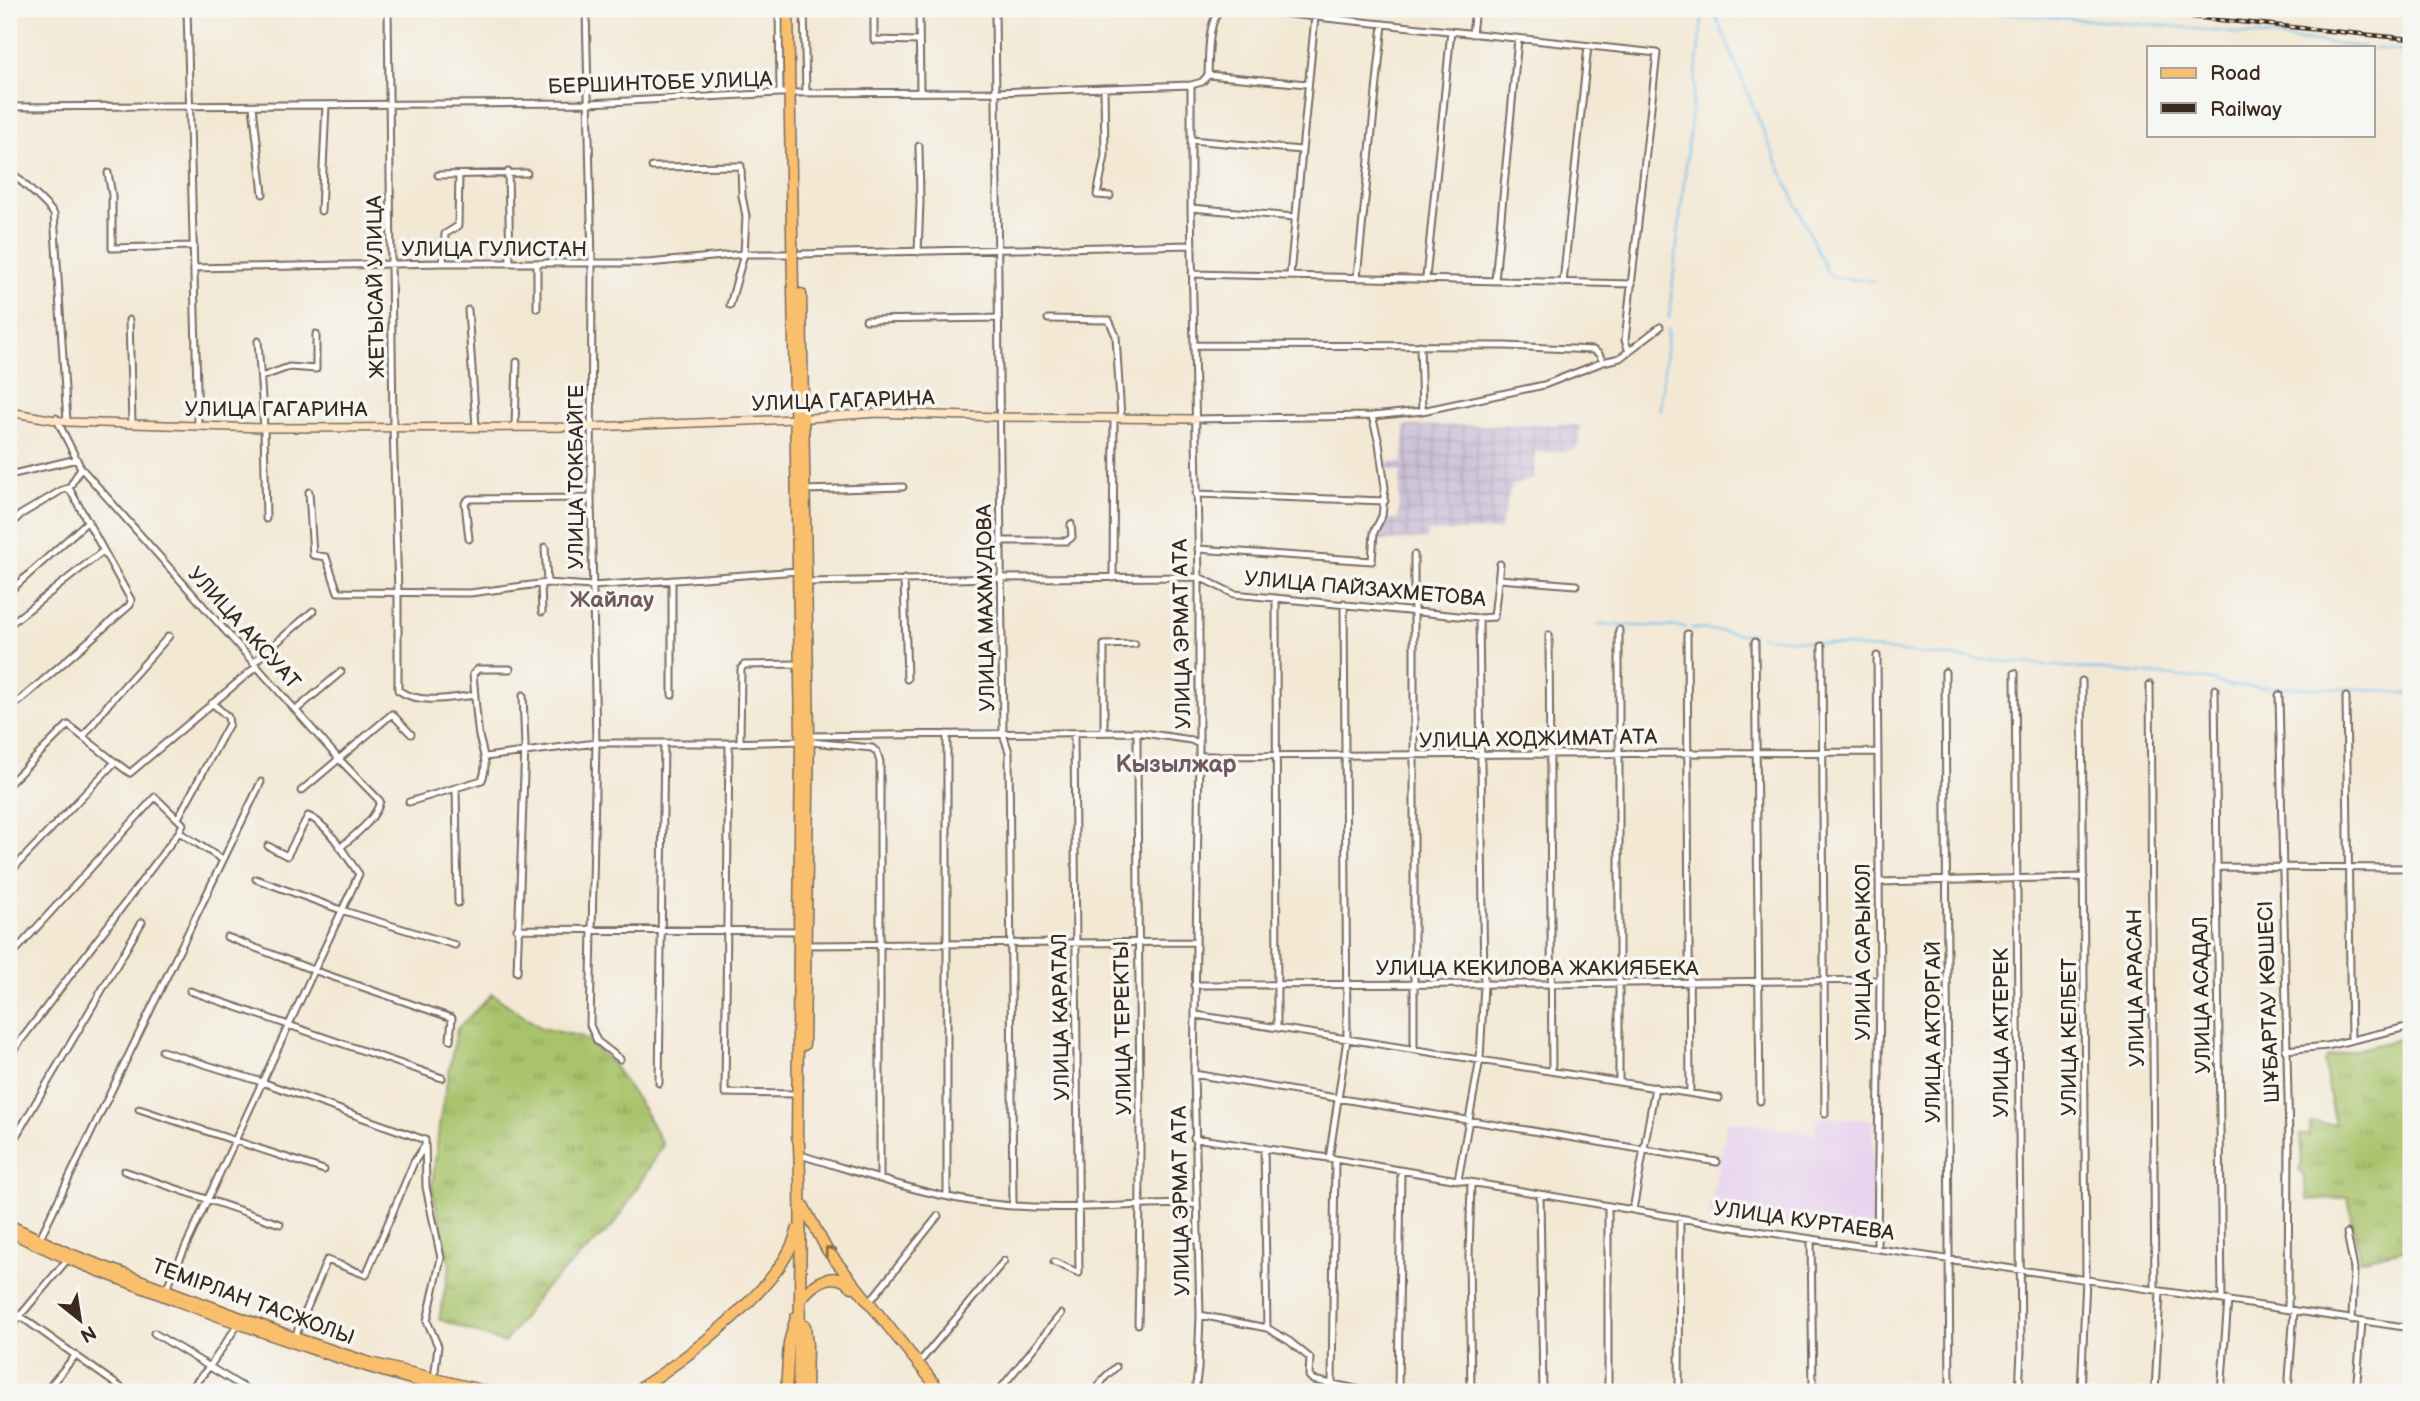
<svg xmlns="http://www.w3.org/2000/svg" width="2420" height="1401" viewBox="0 0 2420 1401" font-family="'Balsamiq Sans',sans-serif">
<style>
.built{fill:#e8d2ee}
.industrial{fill:url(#industrial-grid)}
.grass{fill:url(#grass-tufts);stroke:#727644;stroke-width:2}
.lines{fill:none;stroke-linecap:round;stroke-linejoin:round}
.stream{stroke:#72bfec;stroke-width:2}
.street-casing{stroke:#7b6c5e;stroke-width:9}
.secondary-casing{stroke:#7b6c5e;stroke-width:10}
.primary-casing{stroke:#7b6c5e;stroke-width:11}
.highway-casing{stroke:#7b6c5e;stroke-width:13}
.street{stroke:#fff;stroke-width:5}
.secondary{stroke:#fde5c5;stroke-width:7}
.primary{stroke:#f9bf6d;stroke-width:8}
.highway{stroke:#f9bf6d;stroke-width:10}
.rail-casing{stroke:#3b2a1e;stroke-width:4.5}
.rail{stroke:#f6f6f2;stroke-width:2;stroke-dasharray:5;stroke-linecap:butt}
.oneway{stroke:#906d42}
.labels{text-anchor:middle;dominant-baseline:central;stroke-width:7;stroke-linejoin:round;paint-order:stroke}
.street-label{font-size:21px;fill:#3b2a1e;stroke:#f6f6f2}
.neighbourhood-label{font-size:23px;font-weight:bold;fill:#72595f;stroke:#f6f6f2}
.quarter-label{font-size:24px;font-weight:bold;fill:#72595f;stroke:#f6f6f2}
</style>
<defs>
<pattern id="industrial-grid" width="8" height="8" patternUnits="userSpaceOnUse" patternTransform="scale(1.75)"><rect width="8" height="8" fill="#c9bfd7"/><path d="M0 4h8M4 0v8" fill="none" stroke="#aea4b8"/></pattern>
<pattern id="grass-tufts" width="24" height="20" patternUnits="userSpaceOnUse" patternTransform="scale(1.75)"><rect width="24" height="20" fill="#a8c36a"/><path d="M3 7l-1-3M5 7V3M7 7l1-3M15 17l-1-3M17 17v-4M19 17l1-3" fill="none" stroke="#8a9f57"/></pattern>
</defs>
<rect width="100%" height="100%" fill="#f6f6f2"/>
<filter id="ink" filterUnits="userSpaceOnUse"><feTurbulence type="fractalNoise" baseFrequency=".0143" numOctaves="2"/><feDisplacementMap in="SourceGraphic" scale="14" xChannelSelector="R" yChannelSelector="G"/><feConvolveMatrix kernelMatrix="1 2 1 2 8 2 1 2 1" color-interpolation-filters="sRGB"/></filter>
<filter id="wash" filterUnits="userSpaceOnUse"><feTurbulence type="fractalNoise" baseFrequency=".00686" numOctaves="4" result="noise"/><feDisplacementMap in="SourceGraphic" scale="28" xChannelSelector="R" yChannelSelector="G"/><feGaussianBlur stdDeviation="1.57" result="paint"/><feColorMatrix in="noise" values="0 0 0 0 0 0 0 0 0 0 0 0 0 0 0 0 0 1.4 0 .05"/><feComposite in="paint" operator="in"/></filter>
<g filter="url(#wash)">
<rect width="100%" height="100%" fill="#f3e8d4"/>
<path class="built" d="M1818,1117L1873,1120L1872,1242L1708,1216L1728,1120L1815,1134Z"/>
<path class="industrial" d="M1559,424L1580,426L1579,445L1572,451L1535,452L1534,479L1512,485L1500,530L1428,532L1427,539L1380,541L1379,532L1385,520L1398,519L1401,470L1387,469L1386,462L1403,463L1405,426Z"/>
<path class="grass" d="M492,994L541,1028L583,1037L611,1062L644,1110L663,1145L615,1224L543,1290L504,1343L439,1319L450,1266L432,1188L440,1119L457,1029Z
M2411,1036V1248L2360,1260L2348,1197L2308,1200L2303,1174L2299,1169L2302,1164L2300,1135H2309L2310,1123L2335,1124L2324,1062L2327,1057Z"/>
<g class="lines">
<path class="stream" d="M1713,9L1768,142L1826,270L1832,277L1873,281
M1940,9L2169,26L2364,47
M2373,48L2411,52
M1669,318L1703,9
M1660,410L1668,329
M1598,625L1685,627
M1691,628L1752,635
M1758,636L1929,655L2206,679L2231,686L2364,689L2411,694"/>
</g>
</g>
<g filter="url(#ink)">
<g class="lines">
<defs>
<path id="street" d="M187,9L198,427
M388,9L393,427L398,592V690C419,705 450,698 475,695
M586,9L592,264L591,498L596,743L590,1025L597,1041L620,1059
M779,9L780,93
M804,9L806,93
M874,9V40L919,41
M919,9L920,92
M995,9L1003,734L1009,752L1013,1206
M1240,9L1657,53L1625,340L1629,352
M540,11L586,10
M1472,34L1475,9
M1208,75C1209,57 1207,17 1223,9
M1191,85V208L1199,577V756L1194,1074L1200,1315L1198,1369L1195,1392
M1104,88L1105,156L1097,195L1110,196
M253,106L263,194
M9,107L590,103L780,93L996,92L1191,85L1202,82L1208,75L1307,84
M1191,140L1301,150
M652,167L741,166L742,196L746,216L744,254L730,305
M9,169C23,185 41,197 54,214L67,422
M508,172L510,263
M108,173L112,195V248L194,246
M438,175L527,173
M1191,208L1295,217
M321,211L326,105
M918,252L920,202L919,146
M800,254L1191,245
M443,263L445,234L458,226L459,175
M537,263V308
M194,268L443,263H648L744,254H794
M1192,274L1632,284
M1290,275L1315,17
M1357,277L1383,24
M1426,278L1451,31
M1495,281L1518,39
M1563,283L1588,46
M468,310L476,427
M1048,319L1109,320L1116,336L1121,418
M129,320L132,424
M866,320L998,318
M258,341L264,428L266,519
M1194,345L1505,346L1593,350L1599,354L1603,362
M1420,345L1422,411
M261,377L289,367L316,369V334
M56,418L81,468L338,758L380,801C376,820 354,835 340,848
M1195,419L1372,416L1422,411L1544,385L1603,362L1620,358L1660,327
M515,426L517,362
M9,475L77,459
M805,490L903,487
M309,492L313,555L326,557L338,592L470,593L547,583L592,586L798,571
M1196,494L1385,501
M9,527L20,515L62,490L69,488L81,468
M469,539L465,503L469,499L591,498
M1001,541H1067L1072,537L1071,524
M545,547L547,583
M1198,549L1372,561L1374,532L1382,516L1385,488L1379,443L1372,416
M1414,555V1048
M1113,578L1114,418
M904,579L907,679
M1499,579L1576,585
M672,580V695
M807,582L1001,578L1199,577L1234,594L1479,618L1494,617L1500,564
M541,584L542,612
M9,592L88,521
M1276,598L1277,1028
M9,625L103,551
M1687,634L1690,1093
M1549,635L1552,1070
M1755,642L1760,1101
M1822,646L1825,1114
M1877,656L1880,980L1877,1248
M254,662L313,611
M1945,672L1950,1392
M2015,673L2021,1351L2019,1392
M2150,685L2155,1290
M2215,689L2222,1300
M2279,695L2289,1142L2288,1309
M2346,697L2351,1040
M9,710L130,605L131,600L69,488
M296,710L341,672
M1104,732V645L1135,644
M1137,732C1137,929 1143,1127 1138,1324
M808,736L1137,732L1191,740L1199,744
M83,737L115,762
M740,742L741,669L744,665L800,664
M729,743L725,1093L798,1094
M1199,756L1878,752
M485,757L596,743H729L801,741L872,748L877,752L880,762V1178
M9,784L68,725L83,737L110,702L169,636
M456,788L458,903
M301,791L392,714L411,734
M409,802L482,780C489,765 482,750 479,736C476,715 475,694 473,674L478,669H510
M178,818L229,724L228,717L212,703
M2216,867L2411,868
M9,873L115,762L130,773L257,666
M256,879L341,910L455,945
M1879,882L2084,877
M517,929L799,931
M227,937L313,970L452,1018L450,1040
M806,945L1195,942
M9,958L155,797L183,824L179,832
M517,972L525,745L523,695
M1194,985L1552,984L1880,980
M190,991L442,1078
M1196,1015L1719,1098
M2285,1050L2327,1046L2411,1026
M162,1051L262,1082L425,1140L426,1187L441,1258L427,1321L438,1346L434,1379
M9,1056L179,832L223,860
M1194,1074L1717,1162
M1619,1081V630
M659,1083L664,743
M139,1109L324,1170
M1194,1138L1335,1159L1744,1229L2411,1328
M9,1148L142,922
M1264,1148L1267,1328
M800,1155C859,1172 931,1198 992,1204C1059,1212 1128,1204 1196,1204
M1329,1159L1347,1039L1344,603
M124,1171L280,1224
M1458,1180L1480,1059L1484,984L1479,618
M947,1195V734
M1540,1195L1543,1392
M1608,1206V1392
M1633,1210L1655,1087
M2347,1233L2354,1269L2352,1320
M1811,1239L1813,1392
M39,1240L261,782
M1054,1262L1079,1273L1074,734
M166,1289L359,874C345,855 329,825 308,816L287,856L268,846
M868,1304L938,1216
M1200,1315L1267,1328L1289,1341L1310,1358L1309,1376L1313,1380L1371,1392
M20,1316L127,1392
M9,1329L67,1260
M154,1333L251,1392
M295,1337L327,1260L366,1275L414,1162L424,1147
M918,1364L1004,1261
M1332,1383L1335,1159
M45,1392L75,1356
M188,1392L210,1366L239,1323
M998,1392L1061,1314
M1095,1392L1105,1377L1116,1367
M1398,1392L1401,1171
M1471,1392L1469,1257L1471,1183
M1679,1392L1680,1219
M2081,1392L2086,1278L2082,681
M2155,1392L2160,1291
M2221,1392L2228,1300
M2288,1392L2294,1311
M2356,1392L2362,1322"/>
<path id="secondary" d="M9,412L67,422L264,428L592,427L796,419L877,413L999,417L1195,419"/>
<path id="primary" d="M9,1224L70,1253L295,1337L370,1362L493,1392
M9,1232C62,1260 119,1279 175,1301C269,1336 361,1369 458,1392"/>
<path id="highway" d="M788,9L801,736L797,1136L799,1144C802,1227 800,1309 798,1392
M801,294L809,736L804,1045
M803,1205L827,1250L941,1392
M801,1299C814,1282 834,1269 852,1287
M805,1326L807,1346L806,1392
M634,1392C682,1362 785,1286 797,1230
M786,1392L789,1343L796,1317"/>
</defs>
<use href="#street" class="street-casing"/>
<use href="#secondary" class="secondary-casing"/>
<use href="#primary" class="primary-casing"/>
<use href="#highway" class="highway-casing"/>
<use href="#street" class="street"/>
<use href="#secondary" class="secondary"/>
<use href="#primary" class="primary"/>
<use href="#highway" class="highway"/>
<defs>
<path id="rail" d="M2110,9L2411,39"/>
</defs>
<use href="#rail" class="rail-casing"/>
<use href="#rail" class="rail"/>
</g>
<defs><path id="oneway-chevron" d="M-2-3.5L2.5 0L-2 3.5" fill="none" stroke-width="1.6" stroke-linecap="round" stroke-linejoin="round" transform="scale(1.75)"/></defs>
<use class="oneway" href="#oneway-chevron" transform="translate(829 1251) rotate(-126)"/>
</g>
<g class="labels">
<g class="street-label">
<text transform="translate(660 83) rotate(-2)">БЕРШИНТОБЕ УЛИЦА</text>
<text x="494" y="249">УЛИЦА ГУЛИСТАН</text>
<text transform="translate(376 287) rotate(-91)">ЖЕТЫСАЙ УЛИЦА</text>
<text transform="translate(843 401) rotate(-2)">УЛИЦА ГАГАРИНА</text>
<text x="276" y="409">УЛИЦА ГАГАРИНА</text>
<text transform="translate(576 477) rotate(-90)">УЛИЦА ТОКБАЙГЕ</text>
<text transform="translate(1365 589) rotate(5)">УЛИЦА ПАЙЗАХМЕТОВА</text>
<text transform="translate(986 608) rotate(-91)">УЛИЦА МАХМУДОВА</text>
<text transform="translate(244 628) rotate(48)">УЛИЦА АКСУАТ</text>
<text transform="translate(1182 634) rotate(-91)">УЛИЦА ЭРМАТ АТА</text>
<text transform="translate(1538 739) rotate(-1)">УЛИЦА ХОДЖИМАТ АТА</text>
<text transform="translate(1863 952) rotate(-90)">УЛИЦА САРЫКОЛ</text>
<text x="1537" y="968">УЛИЦА КЕКИЛОВА ЖАКИЯБЕКА</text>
<text transform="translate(2136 988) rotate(-91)">УЛИЦА АРАСАН</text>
<text transform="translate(2202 995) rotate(-91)">УЛИЦА АСАДАЛ</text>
<text transform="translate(2269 1002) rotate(-92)">ШҰБАРТАУ КӨШЕСІ</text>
<text transform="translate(1061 1017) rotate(-91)">УЛИЦА КАРАТАЛ</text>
<text transform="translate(1123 1028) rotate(-91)">УЛИЦА ТЕРЕКТЫ</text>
<text transform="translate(1933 1032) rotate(-90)">УЛИЦА АКТОРГАЙ</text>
<text transform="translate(2001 1033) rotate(-90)">УЛИЦА АКТЕРЕК</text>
<text transform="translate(2069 1037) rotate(-90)">УЛИЦА КЕЛБЕТ</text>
<text transform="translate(1181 1201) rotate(-91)">УЛИЦА ЭРМАТ АТА</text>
<text transform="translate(1804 1221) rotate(8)">УЛИЦА КУРТАЕВА</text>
<text transform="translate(253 1302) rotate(20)">ТЕМІРЛАН ТАСЖОЛЫ</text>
</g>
<g class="neighbourhood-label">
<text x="612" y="600">Жайлау</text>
</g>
<g class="quarter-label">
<text x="1176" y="764">Кызылжар</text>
</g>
</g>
<rect width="2420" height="1401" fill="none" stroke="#f6f6f2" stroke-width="35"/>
<rect x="2147" y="46" width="228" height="91" fill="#f6f6f2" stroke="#aba49d" stroke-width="2"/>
<rect x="2161" y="68" width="35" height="10" fill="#f9bf6d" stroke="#aba49d" stroke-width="2"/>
<text x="2210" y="80" font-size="21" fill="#3b2a1e">Road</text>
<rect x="2161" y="103" width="35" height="10" fill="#3b2a1e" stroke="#aba49d" stroke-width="2"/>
<text x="2210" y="116" font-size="21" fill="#3b2a1e">Railway</text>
<g transform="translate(80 1320) rotate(150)" stroke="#f6f6f2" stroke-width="5" paint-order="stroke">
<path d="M0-5L12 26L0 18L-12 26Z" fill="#3b2a1e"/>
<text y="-10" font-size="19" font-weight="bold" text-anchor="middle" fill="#3b2a1e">N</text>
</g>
</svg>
